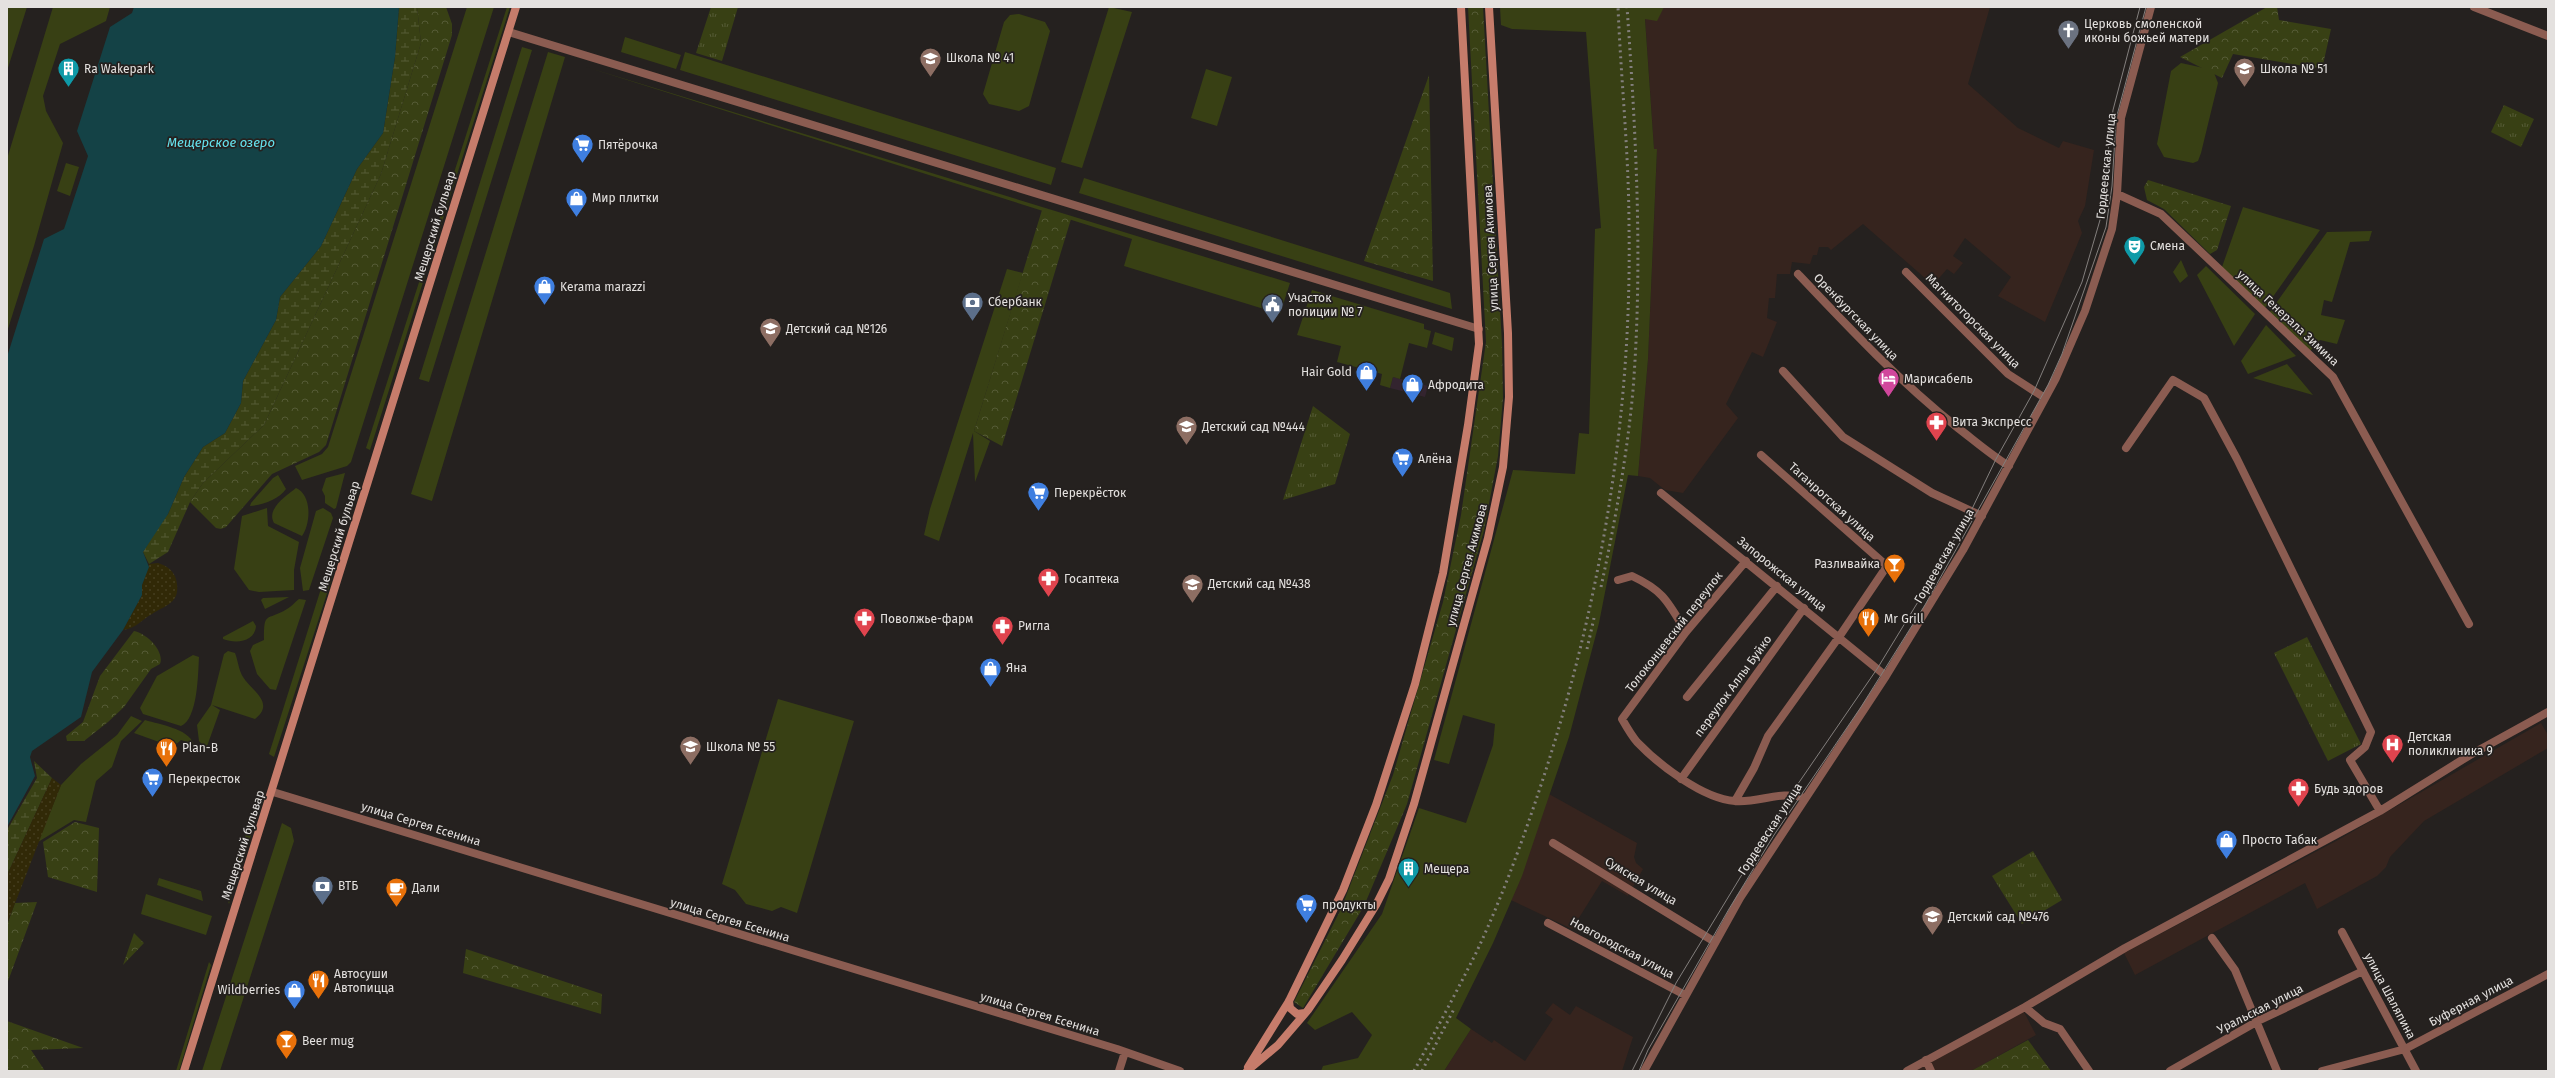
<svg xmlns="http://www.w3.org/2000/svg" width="2555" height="1078" viewBox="0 0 2555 1078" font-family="'Fira Sans',sans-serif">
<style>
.commercial{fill:#33242f}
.industrial{fill:#36241e}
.grass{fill:#384014}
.forest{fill:url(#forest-crowns)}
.wetland{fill:url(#wetland-marsh)}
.sand{fill:url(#sand-dots)}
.park{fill:url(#park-tufts)}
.water{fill:#144246}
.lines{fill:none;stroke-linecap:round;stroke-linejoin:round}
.minor{stroke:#8b5c51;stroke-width:8}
.secondary{stroke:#c67c6b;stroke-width:8}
.tram{stroke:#837f7d;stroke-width:1}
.rail{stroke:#837f7d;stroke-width:3;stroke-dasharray:2 4;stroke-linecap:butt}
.labels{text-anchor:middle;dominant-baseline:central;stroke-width:3.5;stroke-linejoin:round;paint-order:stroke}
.poi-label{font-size:12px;fill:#e4e1df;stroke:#25211f;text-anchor:start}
.street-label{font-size:12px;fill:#e4e1df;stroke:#25211f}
.water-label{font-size:13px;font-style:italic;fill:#65e3ee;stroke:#25211f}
</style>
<defs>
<pattern id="forest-crowns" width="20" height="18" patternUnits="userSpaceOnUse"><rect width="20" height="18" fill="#384014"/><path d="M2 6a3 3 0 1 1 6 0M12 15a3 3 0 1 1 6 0" fill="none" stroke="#555b36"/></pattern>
<pattern id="wetland-marsh" width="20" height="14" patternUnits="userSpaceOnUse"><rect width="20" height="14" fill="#384014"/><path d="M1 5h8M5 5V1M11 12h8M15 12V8" fill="none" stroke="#555b36"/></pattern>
<pattern id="sand-dots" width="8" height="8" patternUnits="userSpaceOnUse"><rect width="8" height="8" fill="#312907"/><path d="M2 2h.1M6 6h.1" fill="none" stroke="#453e1f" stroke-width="1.8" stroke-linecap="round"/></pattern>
<pattern id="park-tufts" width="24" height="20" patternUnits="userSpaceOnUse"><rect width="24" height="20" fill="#384014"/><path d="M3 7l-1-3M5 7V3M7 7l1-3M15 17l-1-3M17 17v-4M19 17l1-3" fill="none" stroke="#555b36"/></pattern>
</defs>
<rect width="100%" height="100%" fill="#25211f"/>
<path class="commercial" d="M1393,377L1428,386L1425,397L1390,388Z"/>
<path class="industrial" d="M1664,7H1990L1968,84L2018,128L2059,148L2063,141L2094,150L2085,206L2078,221L2082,233L2045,322L1998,296L2011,277L1965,238L1953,256L1963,263L1954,274L1947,269L1933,285L1863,224L1831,250L1828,247H1819L1817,255H1813L1810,264L1792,262L1790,274H1777L1775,298H1769L1767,318L1777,322L1763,357L1752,352L1726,404L1738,418L1683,493L1665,490L1650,478L1638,476L1648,359L1657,150L1654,149L1645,18Z
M2541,723L2548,735V748L2424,821L2390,857L2386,867L2377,876L2317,909L2305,883L2135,975L2124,953L2338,840Z
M1549,794L1637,843L1634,857L1636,863L1643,869L1628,896L1602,881L1572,929L1511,900Z
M1553,1003L1570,1015L1576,1006L1633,1037L1622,1071H1444L1471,1029L1492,1043L1494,1040L1525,1061L1553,1019L1545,1013Z
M2024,1012L2036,1035L1971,1071H1915Z"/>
<path class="grass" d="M7,7H27L7,71Z
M53,7H110L106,21L60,44L43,96L46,111L63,143L34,246L7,332V159Z
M467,7H494L351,462L347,466L302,480L295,466L322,454L328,447Z
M507,7H510L370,450L366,448Z
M1109,7L1132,12L1082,168L1061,162Z
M1500,7H1664L1657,21L1645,19L1654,149H1657L1648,359L1638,476L1628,475L1599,623L1569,737L1522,876L1493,943L1456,1018L1471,1029L1444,1071H1321L1323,1066L1358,1058L1372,1035L1352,1012L1315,1030L1307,1023L1382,914L1419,808L1466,823L1493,745L1495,724L1463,715L1449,764L1434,760L1513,470L1575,474L1579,433L1589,434L1595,229L1601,228L1586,32L1512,29L1501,25Z
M1019,14L1045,22L1050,31L1029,106L1019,111L989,104L983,94L1004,22L1010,15Z
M625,37L681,55L676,69L621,52Z
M522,47L532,50L429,382L419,379Z
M548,52L565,57L432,501L411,494Z
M685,52L1056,168L1051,185L680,70Z
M2181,63L2213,70L2218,83L2201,153L2198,161L2193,163L2164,157L2157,144L2171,71Z
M586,67L1290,283L1280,314L1124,266L1132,239Z
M1206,69L1232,77L1217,126L1191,118Z
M66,163L79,167L70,196L57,191Z
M1084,178L1450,293L1452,309L1079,193Z
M2243,207L2320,230L2265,308L2222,267Z
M2372,231L2369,241L2350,242L2332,302L2324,300L2321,315L2345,320L2337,344L2320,340L2310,351L2269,313L2327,232Z
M2181,260L2188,276L2180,283L2173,272Z
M2206,266L2255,314L2234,346L2197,275Z
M1007,269L1023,273L974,431L990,441L975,482L973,433L939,541L924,535L930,509Z
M1312,290L1424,324V329L1431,331L1427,348L1409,343L1400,379L1393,377L1390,388L1380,385L1382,374L1337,362L1341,346L1297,335Z
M2266,325L2296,356L2248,374L2241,361Z
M1435,332L1454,338L1452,351L1432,344Z
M2287,364L2313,395L2253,378Z
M345,473L336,508L334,509L325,503V496L322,490L326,478Z
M278,475L286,489C279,499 263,505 250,506L251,503L273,478Z
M296,488C312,495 311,523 302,536L274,523C266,509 286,496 296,488Z
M267,508L268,526L299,542L294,570V590L259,592L249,590L234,569L242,516Z
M323,508L331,513L333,518L309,590L303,591L300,568L316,511Z
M333,575L274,757L269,754L324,579Z
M289,597L265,609L261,600L263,598Z
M299,599L306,600L276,690L270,689L257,674L250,651L253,645L264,640C264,610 266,622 287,609C291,607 295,602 299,599Z
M253,621L256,626C255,642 236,644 223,639V637Z
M228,651L235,653C238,661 239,671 243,677C251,690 276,703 255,719L212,705L220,710L206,749L199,741L197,725L211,705L224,654Z
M193,655L199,657C198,673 198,719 181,726L143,714L140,708L157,676Z
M778,699L854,721L797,913L781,907L772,911L746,904L735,890L722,884Z
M131,716L142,721L121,741L112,767L96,781L86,822L74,820L38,842L61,785L81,764L117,735Z
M145,720C161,725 187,728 194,744L181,740L173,747L134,733Z
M251,817L256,819L229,904L227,898Z
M282,823L291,828L294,841L220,1071H202Z
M159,878L201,891L203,901L157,885Z
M146,894L212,916L206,935L141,914Z
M209,962L211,965L179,1071H176Z"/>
<path class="forest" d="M417,7H446L452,24V35L326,445L319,452L272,474L226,527L221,529L216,528L190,502L203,483L264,425L381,174L421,43Z
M1468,7H1483L1502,344L1503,398L1498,456L1484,530L1407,804L1364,906L1303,1008L1294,1002L1341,909L1393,775L1443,602L1461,515L1486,342Z
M2267,7H2277L2279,20L2331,29L2322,69L2233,54L2222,78L2180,57Z
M1429,75L1433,281L1364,261Z
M2148,180L2231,206L2217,250L2210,254L2164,209L2147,200L2144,187Z
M1042,210L1071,219L1002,446L974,431Z
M134,631C146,633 165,651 160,664L151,669L124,707L108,722L84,741H67L66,736L83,722L100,676Z
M75,822L99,828L97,892L48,877L43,842Z
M37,902L7,984V925L15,903Z
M134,933L144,943L123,965Z
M466,949L602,994L601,1014L463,973Z
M7,1021L83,1048L31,1050L45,1071H7Z
M2028,1040L2051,1071H1971Z"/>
<path class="wetland" d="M399,7H417L421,43L381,174L264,425L203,483L190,502L168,552L149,564L143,552L159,524L168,514L184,477L203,447L225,433L241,403L243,381L276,320L280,297L321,246L357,169L383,133L395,57Z
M34,761L52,778L7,875V830L37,778Z"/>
<path class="sand" d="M158,563C167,566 173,570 176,579C182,603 166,605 152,614C141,620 137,628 123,630L142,595V585L149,564Z
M52,778L61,785L7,924V875Z"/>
<path class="park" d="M711,7H738L722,61L696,53Z
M2504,105L2534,119L2521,147L2491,132Z
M1313,406L1350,434L1335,484L1283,500Z
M2307,637L2361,744L2328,761L2274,653Z
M2033,851L2062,900L2022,924L1992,876Z"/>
<path class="water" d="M134,7H399L395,57L383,133L357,169L321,246L280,297L276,320L243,381L241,403L225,433L203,447L184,477L168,514L145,549L143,552L149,567L142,585V595L123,630L92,672L81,717L32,751L30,757L35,776L7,827V357L44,239L64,229L88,156L77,131L110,27L132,13Z"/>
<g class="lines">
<path class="minor" d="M2474,7L2548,36
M509,32L1479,329
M2117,194L2161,214L2333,377L2469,624
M1906,272L2008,374L2045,398
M1798,274C1850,329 1899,381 1958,428C1975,441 1991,455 2009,466
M1783,371L1843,437L1932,493L1982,516
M2126,448L2173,380L2204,398L2237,459L2371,732L2365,747L2350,760L2380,811
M1661,493L1886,676
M1746,561L1686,632L1622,719C1626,726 1631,735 1637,742C1658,764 1703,799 1735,801C1760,803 1780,790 1805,798
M1618,580L1632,576C1664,591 1668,602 1686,632
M1687,697L1777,586
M1681,779L1804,608
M273,792L1117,1049L1180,1071
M1735,801L1754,768L1768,736L1839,637L1887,566L1761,455
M1553,843L1715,942
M1548,923L1685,995
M2342,932L2416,1071
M2212,938L2235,970L2277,1071
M2025,1007L2044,1023L2060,1029L2089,1071
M1926,1060L1931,1071
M1119,1071L1125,1052
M1644,1071L1740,898L1886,676L1963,550L2056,378L2085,311L2112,229L2117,194L2121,118L2151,7
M1907,1071L2025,1007L2125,948L2380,811L2470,755L2548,712
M2170,1071L2258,1021L2363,971
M2322,1071L2405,1049L2548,974"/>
<path class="secondary" d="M1289,1001L1290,1008L1297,1014L1305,1013
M1248,1067L1289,1001L1343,890L1376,805L1415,684L1443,573L1468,425L1479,344L1461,7
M184,1071L516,7
M1247,1071L1278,1045L1308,1010L1342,960L1376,905L1389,879L1414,804L1488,538L1503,467L1509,397L1508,333L1489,7"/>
<path class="tram" d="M1632,1071L1676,983L1791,794L1877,669L1924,592L1971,511L1996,459L2034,391L2082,282L2100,220L2113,110L2140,7
M1639,1071L1648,1050L1729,909L1774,835L1861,707L1925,605L2048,385L2062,354L2106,227L2112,186L2116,119L2146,7"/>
<path class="rail" d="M1601,587C1615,522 1627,456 1633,390C1643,262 1636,135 1627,7
M1587,649L1594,618
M1414,1071C1435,1032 1456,993 1476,953C1500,902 1520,848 1538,794C1599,612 1632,420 1629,228C1629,154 1621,81 1618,7
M1422,1071L1454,1009"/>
</g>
<defs>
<symbol id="church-pin" viewBox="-11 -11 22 30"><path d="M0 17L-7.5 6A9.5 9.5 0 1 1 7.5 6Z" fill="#6b7280" stroke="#25211f"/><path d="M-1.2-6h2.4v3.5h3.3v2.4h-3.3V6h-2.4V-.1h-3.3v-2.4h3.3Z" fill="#fff"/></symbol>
<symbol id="school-pin" viewBox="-11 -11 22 30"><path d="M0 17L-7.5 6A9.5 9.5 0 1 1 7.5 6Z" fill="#8d6e63" stroke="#25211f"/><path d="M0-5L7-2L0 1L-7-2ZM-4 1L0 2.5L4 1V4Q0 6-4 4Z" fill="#fff"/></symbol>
<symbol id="building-pin" viewBox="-11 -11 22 30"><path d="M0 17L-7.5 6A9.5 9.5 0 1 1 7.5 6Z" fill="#0f9aa8" stroke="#25211f"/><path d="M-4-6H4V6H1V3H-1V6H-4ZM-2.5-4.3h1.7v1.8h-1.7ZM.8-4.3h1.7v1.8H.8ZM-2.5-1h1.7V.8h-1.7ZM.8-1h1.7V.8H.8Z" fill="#fff"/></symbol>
<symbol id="supermarket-pin" viewBox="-11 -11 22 30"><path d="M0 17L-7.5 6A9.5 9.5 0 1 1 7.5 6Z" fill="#3f7fe0" stroke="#25211f"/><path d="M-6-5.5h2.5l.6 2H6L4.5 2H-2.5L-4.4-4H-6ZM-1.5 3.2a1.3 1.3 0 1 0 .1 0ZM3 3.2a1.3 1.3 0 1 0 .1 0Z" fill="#fff"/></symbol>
<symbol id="shop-pin" viewBox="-11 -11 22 30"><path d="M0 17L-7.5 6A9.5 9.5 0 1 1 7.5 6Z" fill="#3f7fe0" stroke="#25211f"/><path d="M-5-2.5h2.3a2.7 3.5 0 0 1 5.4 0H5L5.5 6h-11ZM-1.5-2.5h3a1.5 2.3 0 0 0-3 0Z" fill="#fff"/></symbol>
<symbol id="theatre-pin" viewBox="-11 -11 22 30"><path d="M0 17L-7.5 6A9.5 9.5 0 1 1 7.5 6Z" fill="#0f9aa8" stroke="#25211f"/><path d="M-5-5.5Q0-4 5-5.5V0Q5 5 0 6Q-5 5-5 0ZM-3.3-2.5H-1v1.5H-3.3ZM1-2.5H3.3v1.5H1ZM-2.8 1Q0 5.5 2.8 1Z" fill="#fff"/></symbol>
<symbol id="bank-pin" viewBox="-11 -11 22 30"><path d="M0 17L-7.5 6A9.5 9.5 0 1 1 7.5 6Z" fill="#5c6f8a" stroke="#25211f"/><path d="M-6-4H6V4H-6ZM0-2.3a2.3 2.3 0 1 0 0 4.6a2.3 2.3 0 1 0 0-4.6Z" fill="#fff"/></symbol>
<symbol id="civic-pin" viewBox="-11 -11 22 30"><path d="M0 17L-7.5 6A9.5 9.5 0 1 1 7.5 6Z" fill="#5c6f8a" stroke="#25211f"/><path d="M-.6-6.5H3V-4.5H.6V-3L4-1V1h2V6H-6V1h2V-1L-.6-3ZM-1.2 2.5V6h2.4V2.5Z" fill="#fff"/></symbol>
<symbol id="hotel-pin" viewBox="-11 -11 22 30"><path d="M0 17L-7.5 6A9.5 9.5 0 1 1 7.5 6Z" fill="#d1479c" stroke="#25211f"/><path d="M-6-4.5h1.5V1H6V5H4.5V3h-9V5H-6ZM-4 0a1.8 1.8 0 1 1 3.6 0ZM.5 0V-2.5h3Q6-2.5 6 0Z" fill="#fff"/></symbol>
<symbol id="pharmacy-pin" viewBox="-11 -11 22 30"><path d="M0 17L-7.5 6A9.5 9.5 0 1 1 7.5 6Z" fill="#e0444e" stroke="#25211f"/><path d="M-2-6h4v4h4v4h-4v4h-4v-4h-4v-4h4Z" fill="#fff"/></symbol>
<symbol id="bar-pin" viewBox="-11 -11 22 30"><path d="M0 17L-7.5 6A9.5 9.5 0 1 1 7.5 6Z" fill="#e8710a" stroke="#25211f"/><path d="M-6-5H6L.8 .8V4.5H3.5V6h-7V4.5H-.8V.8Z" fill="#fff"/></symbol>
<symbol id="restaurant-pin" viewBox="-11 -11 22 30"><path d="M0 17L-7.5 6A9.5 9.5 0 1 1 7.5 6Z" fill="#e8710a" stroke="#25211f"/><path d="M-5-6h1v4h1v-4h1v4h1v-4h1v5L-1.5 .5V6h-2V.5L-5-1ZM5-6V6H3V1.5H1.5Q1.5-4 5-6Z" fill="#fff"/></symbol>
<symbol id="hospital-pin" viewBox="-11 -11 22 30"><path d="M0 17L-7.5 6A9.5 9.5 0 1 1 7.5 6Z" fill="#e0444e" stroke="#25211f"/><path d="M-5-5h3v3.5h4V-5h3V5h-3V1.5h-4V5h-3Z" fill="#fff"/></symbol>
<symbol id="cafe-pin" viewBox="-11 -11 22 30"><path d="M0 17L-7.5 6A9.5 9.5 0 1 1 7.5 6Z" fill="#e8710a" stroke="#25211f"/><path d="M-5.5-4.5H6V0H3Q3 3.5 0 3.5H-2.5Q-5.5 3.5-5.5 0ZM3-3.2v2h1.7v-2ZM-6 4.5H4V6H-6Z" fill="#fff"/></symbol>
</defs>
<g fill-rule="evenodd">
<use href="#church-pin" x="2056" y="18" width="25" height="34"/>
<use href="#school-pin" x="918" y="46" width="25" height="34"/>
<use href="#building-pin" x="56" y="56" width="25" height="34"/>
<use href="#school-pin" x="2232" y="56" width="25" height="34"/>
<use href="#supermarket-pin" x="570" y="132" width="25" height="34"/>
<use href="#shop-pin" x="564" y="186" width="25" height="34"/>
<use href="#theatre-pin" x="2122" y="234" width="25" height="34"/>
<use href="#shop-pin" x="532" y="274" width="25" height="34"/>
<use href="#bank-pin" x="960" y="290" width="25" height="34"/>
<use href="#civic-pin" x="1260" y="292" width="25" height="34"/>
<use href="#school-pin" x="758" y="316" width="25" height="34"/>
<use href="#shop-pin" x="1354" y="360" width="25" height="34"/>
<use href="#hotel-pin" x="1876" y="366" width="25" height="34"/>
<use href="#shop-pin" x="1400" y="372" width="25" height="34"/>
<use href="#pharmacy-pin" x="1924" y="410" width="25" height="34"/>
<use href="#school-pin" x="1174" y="414" width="25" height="34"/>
<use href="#supermarket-pin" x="1390" y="446" width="25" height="34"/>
<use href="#supermarket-pin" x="1026" y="480" width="25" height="34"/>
<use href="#bar-pin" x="1882" y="552" width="25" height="34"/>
<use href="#pharmacy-pin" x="1036" y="566" width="25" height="34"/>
<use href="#school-pin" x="1180" y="572" width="25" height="34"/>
<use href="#pharmacy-pin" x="852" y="606" width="25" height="34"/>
<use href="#restaurant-pin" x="1856" y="606" width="25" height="34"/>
<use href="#pharmacy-pin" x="990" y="614" width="25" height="34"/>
<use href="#shop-pin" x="978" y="656" width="25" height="34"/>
<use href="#hospital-pin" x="2380" y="732" width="25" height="34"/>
<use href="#school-pin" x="678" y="734" width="25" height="34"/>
<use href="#restaurant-pin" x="154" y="736" width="25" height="34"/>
<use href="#supermarket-pin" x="140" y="766" width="25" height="34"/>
<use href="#pharmacy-pin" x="2286" y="776" width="25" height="34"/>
<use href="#shop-pin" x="2214" y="828" width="25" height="34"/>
<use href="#building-pin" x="1396" y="856" width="25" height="34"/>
<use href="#bank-pin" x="310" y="874" width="25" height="34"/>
<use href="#cafe-pin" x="384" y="876" width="25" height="34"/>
<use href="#supermarket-pin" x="1294" y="892" width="25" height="34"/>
<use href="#school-pin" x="1920" y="904" width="25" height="34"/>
<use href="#restaurant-pin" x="306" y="968" width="25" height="34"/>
<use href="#shop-pin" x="282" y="978" width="25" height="34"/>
<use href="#bar-pin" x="274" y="1028" width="25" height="34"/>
</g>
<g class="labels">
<g class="poi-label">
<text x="2084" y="24">Церковь смоленской<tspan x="2084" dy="14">иконы божьей матери</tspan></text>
<text x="946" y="58">Школа № 41</text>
<text x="84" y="69">Ra Wakepark</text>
<text x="2260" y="69">Школа № 51</text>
<text x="598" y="145">Пятёрочка</text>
<text x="592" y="198">Мир плитки</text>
<text x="2150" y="246">Смена</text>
<text x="560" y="287">Kerama marazzi</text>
<text x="1288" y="298">Участок<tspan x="1288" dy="14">полиции № 7</tspan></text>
<text x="988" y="302">Сбербанк</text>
<text x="786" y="329">Детский сад №126</text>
<text x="1352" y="372" text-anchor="end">Hair Gold</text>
<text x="1904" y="379">Марисабель</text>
<text x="1428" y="385">Афродита</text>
<text x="1952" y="422">Вита Экспресс</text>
<text x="1202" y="427">Детский сад №444</text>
<text x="1418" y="459">Алёна</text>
<text x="1054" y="493">Перекрёсток</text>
<text x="1880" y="564" text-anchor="end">Разливайка</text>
<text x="1064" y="579">Госаптека</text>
<text x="1208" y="584">Детский сад №438</text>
<text x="880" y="619">Поволжье-фарм</text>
<text x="1884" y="619">Mr Grill</text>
<text x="1018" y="626">Ригла</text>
<text x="1006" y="668">Яна</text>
<text x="2408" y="737">Детская<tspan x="2408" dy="14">поликлиника 9</tspan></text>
<text x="706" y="747">Школа № 55</text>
<text x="182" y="748">Plan-B</text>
<text x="168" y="779">Перекресток</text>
<text x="2314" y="789">Будь здоров</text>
<text x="2242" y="840">Просто Табак</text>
<text x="1424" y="869">Мещера</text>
<text x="338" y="886">ВТБ</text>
<text x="412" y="888">Дали</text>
<text x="1322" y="905">продукты</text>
<text x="1948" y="917">Детский сад №476</text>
<text x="334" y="974">Автосуши<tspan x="334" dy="14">Автопицца</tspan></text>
<text x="280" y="990" text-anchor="end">Wildberries</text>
<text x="302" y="1041">Beer mug</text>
</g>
<g class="street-label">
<text transform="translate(2106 166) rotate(-84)">Гордеевская улица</text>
<text transform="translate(435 226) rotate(-73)">Мещерский бульвар</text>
<text transform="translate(1491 248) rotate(-93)">улица Сергея Акимова</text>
<text transform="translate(1856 317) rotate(46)">Оренбургская улица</text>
<text transform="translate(2288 318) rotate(43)">улица Генерала Зимина</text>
<text transform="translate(1973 321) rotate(45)">Магнитогорская улица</text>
<text transform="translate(1832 502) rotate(42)">Таганрогская улица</text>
<text transform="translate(339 536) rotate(-73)">Мещерский бульвар</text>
<text transform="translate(1944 556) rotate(-60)">Гордеевская улица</text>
<text transform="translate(1467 565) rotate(-75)">улица Сергея Акимова</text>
<text transform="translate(1782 574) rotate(39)">Запорожская улица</text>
<text transform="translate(1674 632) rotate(-52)">Толоконцевский переулок</text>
<text transform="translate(1733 686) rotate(-54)">переулок Аллы Буйко</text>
<text transform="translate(421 824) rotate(17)">улица Сергея Есенина</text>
<text transform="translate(1770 829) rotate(-57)">Гордеевская улица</text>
<text transform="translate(243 845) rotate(-72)">Мещерский бульвар</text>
<text transform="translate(1641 881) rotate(31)">Сумская улица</text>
<text transform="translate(730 920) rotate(17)">улица Сергея Есенина</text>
<text transform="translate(1622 948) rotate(28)">Новгородская улица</text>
<text transform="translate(2390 996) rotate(62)">улица Шаляпина</text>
<text transform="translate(2471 1001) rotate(-28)">Буферная улица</text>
<text transform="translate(2260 1009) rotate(-27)">Уральская улица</text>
<text transform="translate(1040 1014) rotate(17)">улица Сергея Есенина</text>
</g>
<g class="water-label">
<text x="221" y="142">Мещерское озеро</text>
</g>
</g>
<rect width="2555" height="1078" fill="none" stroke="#e4e1df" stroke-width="16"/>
</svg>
